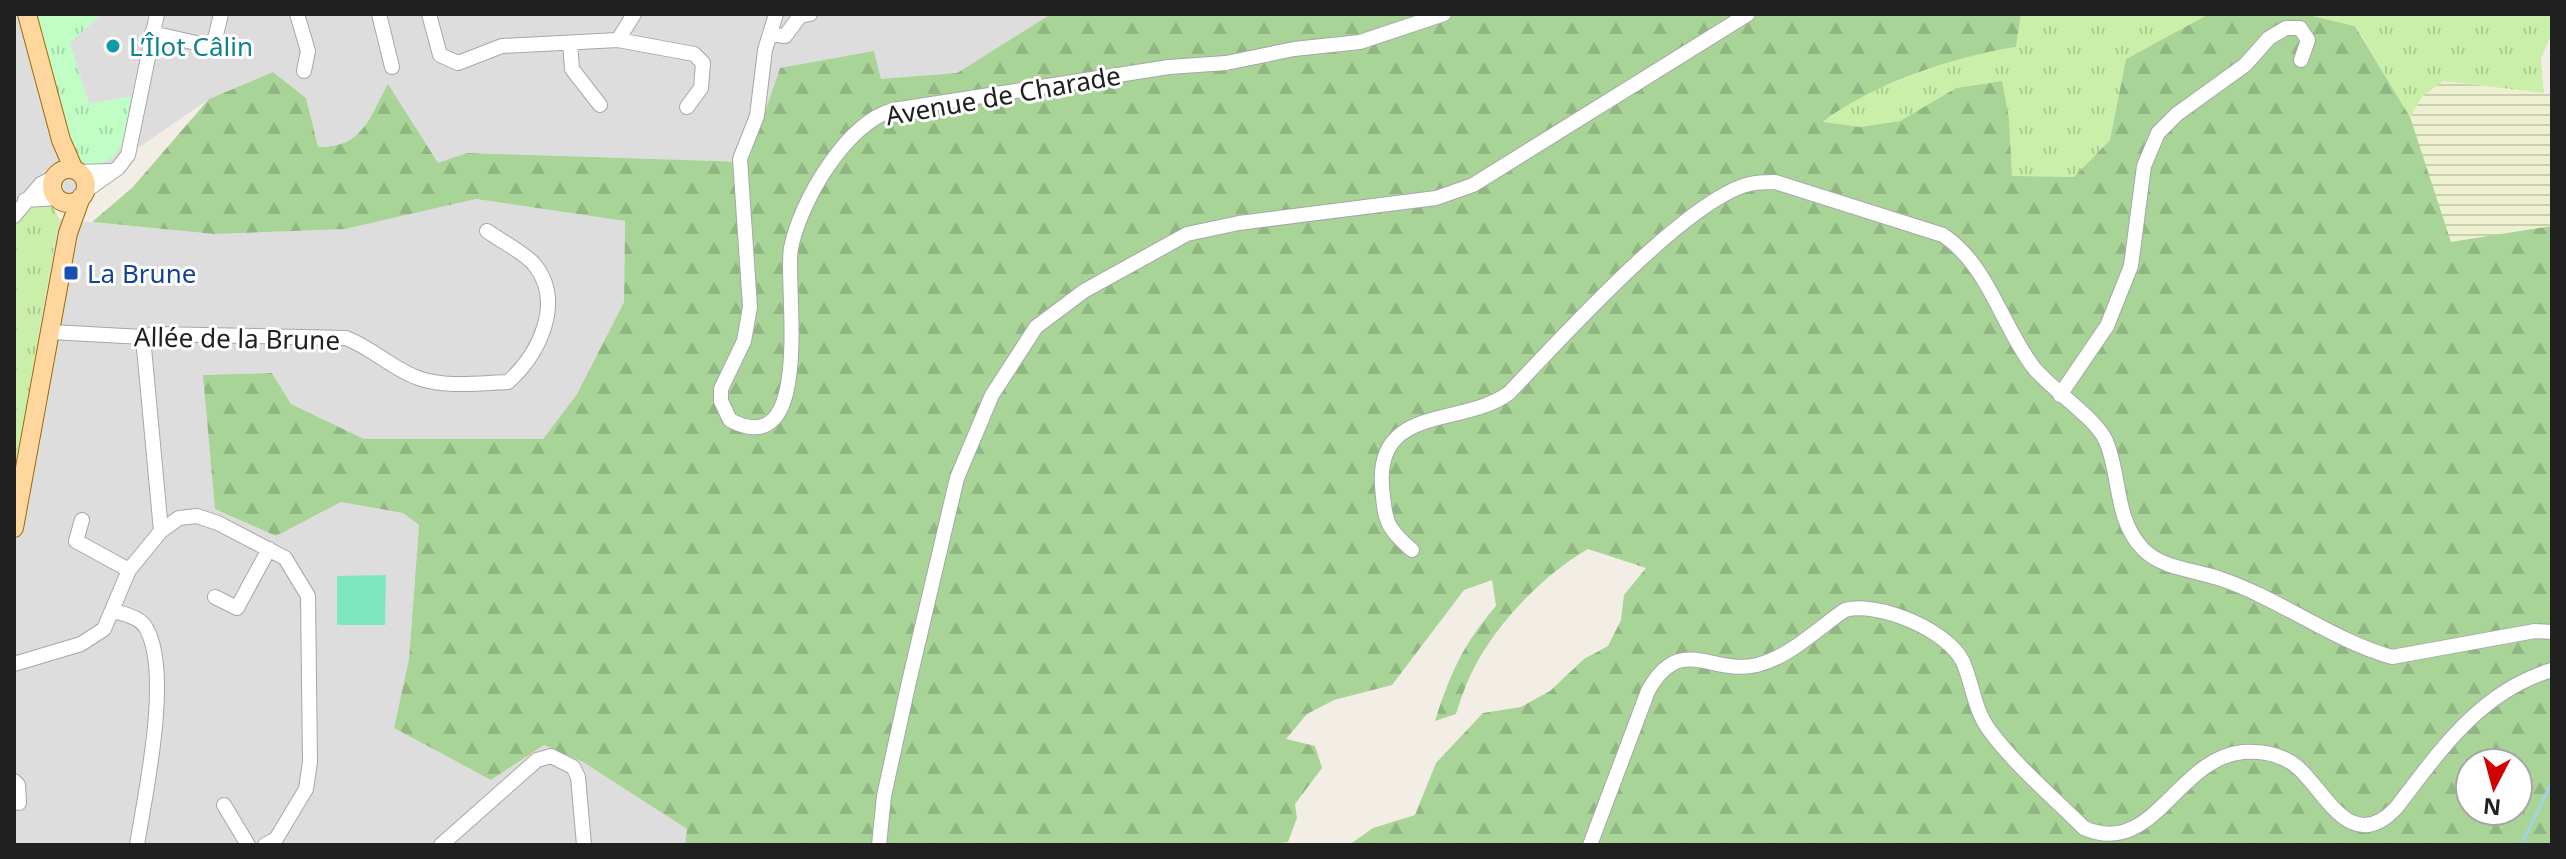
<svg xmlns="http://www.w3.org/2000/svg" width="2566" height="859" viewBox="0 0 2566 859" font-family="'Noto Sans',sans-serif">
<style>
.residential{fill:#dedddd}
.farmland{fill:url(#farmland-rules)}
.grass{fill:url(#grass-tufts)}
.forest{fill:url(#forest-firs);fill-rule:evenodd}
.park{fill:url(#park-tufts)}
.pitch{fill:#7ee7c0}
.lines{fill:none;stroke-linecap:round;stroke-linejoin:round}
.stream{stroke:#a3d3e2;stroke-width:3}
.minor-casing{stroke:#a7a7a7;stroke-width:16}
.major-casing{stroke:#9d6b00;stroke-width:20}
.minor{stroke:#fff;stroke-width:14}
.major{stroke:#ffd69e;stroke-width:18}
.culture-dot{fill:#0f9aa8;stroke:#fff;stroke-width:3}
.transit-dot{fill:#1a4fb4;stroke:#fff;stroke-width:3}
.labels{text-anchor:middle;dominant-baseline:central;stroke-width:6;stroke-linejoin:round;paint-order:stroke}
.culture-label{font-size:26px;fill:#0d838f;stroke:#fff;text-anchor:start}
.street-label{font-size:26px;fill:#202020;stroke:#fff}
.transit-label{font-size:26px;fill:#164399;stroke:#fff;text-anchor:start}
</style>
<defs>
<pattern id="farmland-rules" width="6" height="5" patternUnits="userSpaceOnUse" patternTransform="scale(2)"><rect width="6" height="5" fill="#eef1d0"/><path d="M0 2.5h6" fill="none" stroke="#ccceb2"/></pattern>
<pattern id="grass-tufts" width="24" height="20" patternUnits="userSpaceOnUse" patternTransform="scale(2)"><rect width="24" height="20" fill="#caefa8"/><path d="M3 7l-1-3M5 7V3M7 7l1-3M15 17l-1-3M17 17v-4M19 17l1-3" fill="none" stroke="#adcd90"/></pattern>
<pattern id="forest-firs" width="22" height="20" patternUnits="userSpaceOnUse" patternTransform="scale(2)"><rect width="22" height="20" fill="#a8d497"/><path d="M5 1l3.5 6h-7zM16 11l3.5 6h-7z" fill="#90b682"/></pattern>
<pattern id="park-tufts" width="24" height="20" patternUnits="userSpaceOnUse" patternTransform="scale(2)"><rect width="24" height="20" fill="#c1fec6"/><path d="M3 7l-1-3M5 7V3M7 7l1-3M15 17l-1-3M17 17v-4M19 17l1-3" fill="none" stroke="#a6d9aa"/></pattern>
</defs>
<rect width="100%" height="100%" fill="#f2eee6"/>
<path class="residential" d="M14,14H1051L957,73L881,80L874,51L748,162L467,153L438,164L360,136L334,147H317L306,98L273,72L209,99L14,234Z
M476,199L625,221L624,302L577,394L543,439H364L291,404L272,373L204,375L215,509L276,536L341,502L403,513L419,525L409,659L394,728L491,780L544,745L583,762L687,829L685,845H14V476L59,219L214,234L345,229Z"/>
<path class="farmland" d="M2443,81L2552,94V226L2451,243L2410,118L2422,96Z"/>
<path class="grass" d="M2021,14H2209L2126,59L2110,140L2074,177L2012,176L2009,118L2001,81L1956,88L1900,121L1860,127L1822,123L1863,94L1972,53L2016,47Z
M2304,14H2552V33L2541,59L2544,93L2443,81L2422,97L2410,117L2356,26Z
M50,197L59,219L14,474V216L25,200Z"/>
<path class="forest" d="M1051,14H2021L2016,47C1958,55 1869,85 1823,122L1860,127L1900,121L1956,88L2002,81L2009,118L2012,176L2074,177L2110,140L2126,59L2209,14H2304L2355,26L2410,117L2451,242L2552,226V845H1349L1373,828L1415,815L1436,763L1483,713L1521,707L1550,691L1584,659L1608,646L1621,620L1624,595L1646,568L1588,549C1544,574 1497,623 1474,668C1466,683 1461,699 1456,714L1435,721C1450,674 1463,644 1496,606L1492,580L1464,590L1392,685L1334,700L1307,714L1286,739L1315,746L1322,768L1295,804L1297,818L1288,842L1260,845H685L687,829L583,762L544,745L491,780L394,728L409,659L419,525L403,513L341,502L276,536L215,509L203,375L272,373L291,404L364,439H543L577,394L624,302L625,221L476,199L345,229L214,234L92,222L132,188L209,99L273,72L306,98L318,147C363,148 369,118 388,84L438,163L467,153L748,162L780,68L874,51L881,79L957,73ZM2470,763H2518V811H2470Z"/>
<path class="park" d="M34,14H102L70,43L89,104L131,96C128,131 127,161 88,167L74,156Z"/>
<path class="pitch" d="M386,575L385,625H337V576Z"/>
<g class="lines">
<path class="stream" d="M2521,845L2552,782"/>
<defs>
<path id="minor" d="M297,14L308,51L304,71
M379,14L392,67
M429,14L440,55L458,63L502,46L618,40L694,54L703,63L701,88L687,107
M776,14L765,50L757,116L740,159L750,307L744,341L721,389V401L730,420C817,466 784,281 791,248C800,202 846,123 893,110L1169,67L1226,63L1294,49L1360,42L1444,14
M152,33L205,45L215,39L221,14
M770,34L785,36L800,16L810,14
M618,40L634,14
M570,43L572,69L600,105
M79,172L110,171
M84,192L118,168L128,155L157,14
M25,200L58,198
M14,216L41,184L55,177
M51,332L143,337L154,334L346,338C372,348 393,369 418,378C446,388 479,383 508,382C539,354 565,302 534,264C522,251 501,241 487,231
M143,337L161,531
M2060,395L2107,326L2131,266L2144,166L2158,133L2177,114L2245,65L2269,38L2286,28H2300L2308,40L2301,60
M82,520L76,541L129,570
M1412,550C1385,527 1385,520 1382,486C1376,404 1463,427 1509,393C1557,343 1687,198 1750,184C1758,182 1767,182 1775,182L1943,235C1989,266 2001,325 2034,368C2053,391 2095,417 2106,441C2121,476 2114,519 2143,549C2162,569 2196,570 2221,579C2280,599 2332,640 2392,657L2535,631L2552,632
M215,597L237,608L269,549
M114,611C126,615 140,617 146,628C172,672 145,795 137,845
M14,664L81,644L104,629L129,570L161,531L179,518L197,516L218,523L285,558L308,596L310,762L306,789L276,839L265,845
M14,781L18,785L19,803
M224,805L248,845
M441,845L537,760L551,756L573,767L578,777L584,845
M879,845L884,796L908,686L957,478L992,395L1036,327L1084,291L1187,234L1239,223L1436,198L1473,185L1748,14
M1590,845L1648,691C1681,632 1711,676 1757,665C1790,657 1818,628 1845,610C1878,601 1948,630 1963,662C1973,685 1974,710 1990,731C2016,766 2053,797 2084,828C2153,859 2177,758 2243,752C2261,751 2281,754 2296,766C2324,788 2350,857 2396,808C2440,751 2479,692 2552,670"/>
<path id="major" d="M27,14L61,140L74,170
M52 186a17 17 0 1 1 34 0a17 17 0 1 1-34 0Z
M14,528L68,233L81,197"/>
</defs>
<use href="#minor" class="minor-casing"/>
<use href="#major" class="major-casing"/>
<use href="#minor" class="minor"/>
<use href="#major" class="major"/>
</g>
<circle class="culture-dot" cx="113" cy="46" r="8"/>
<rect class="transit-dot" x="63" y="265" width="16" height="16" rx="4"/>
<g class="labels">
<g class="culture-label">
<text x="129" y="46">L’Îlot Câlin</text>
</g>
<g class="street-label">
<text transform="translate(1003 95) rotate(-10)">Avenue de Charade</text>
<text transform="translate(237 338) rotate(1)">Allée de la Brune</text>
</g>
<g class="transit-label">
<text x="87" y="273">La Brune</text>
</g>
</g>
<rect width="2566" height="859" fill="none" stroke="#202020" stroke-width="32"/>
<g transform="translate(2494 787) rotate(186)"><circle r="38" fill="#ffffff" stroke="#a6a6a6" stroke-width="2"/>
<path d="M0-6L14 30L0 20L-14 30Z" fill="#d10300"/>
<text y="-12" font-size="22" font-weight="bold" text-anchor="middle" fill="#202020">N</text>
</g>
</svg>
